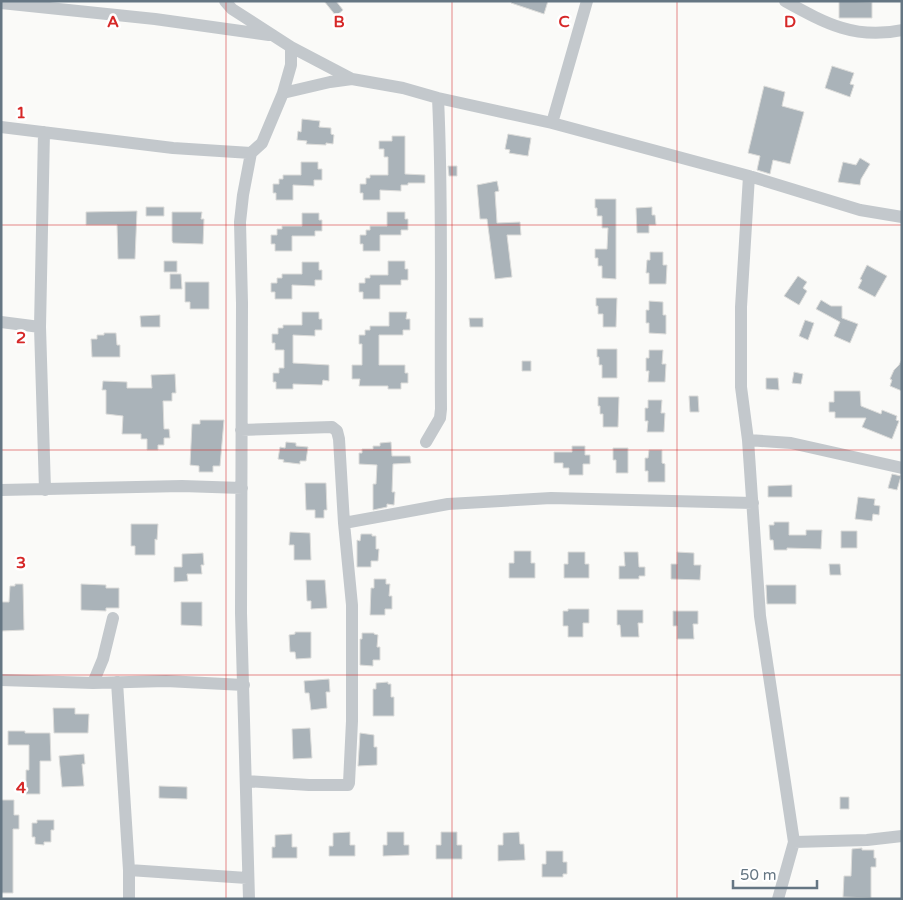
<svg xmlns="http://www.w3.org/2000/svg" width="903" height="900" viewBox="0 0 903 900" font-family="'Varela Round',sans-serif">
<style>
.building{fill:#aab3b9;stroke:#dcdcda}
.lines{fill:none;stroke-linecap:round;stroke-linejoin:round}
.minor{stroke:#c3c8cc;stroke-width:12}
.grid{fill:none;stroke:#d62828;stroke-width:1;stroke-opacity:0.55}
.grid-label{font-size:16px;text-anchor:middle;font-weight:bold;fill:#d62828;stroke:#fff;stroke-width:5;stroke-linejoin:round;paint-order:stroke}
</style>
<rect width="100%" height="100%" fill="#fafaf8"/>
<path class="building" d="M324,1H336L343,10L336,16Z
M512,1H548L544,14L511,3Z
M839,1L872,2V18H839Z
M832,66L854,73L850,84L854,85L850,97L825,88Z
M764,86L785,92L782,106L804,112L790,164L773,160L770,174L757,170L760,156L748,153Z
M302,119L320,121L319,127L331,128V134L334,135L333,144L326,143V145L306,144L307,141L297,140L298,131L301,132Z
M508,134L531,138L528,156L509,153L510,150L505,149Z
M392,136H405V174L425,175V183H408V185H401V191L380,190V200H363V193H360V184H366V178H370V175H388V157H384V149H379V141H392Z
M860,158L870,164L861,179L860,185L838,182L843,162L856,165Z
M301,162H318V169H322V180H314V186L293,185V200H276V193H273V184H279V179H283V175H301Z
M448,166H457V176H449Z
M497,181L499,191L495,192L497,223L520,222L521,235H507L512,277L495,279L487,219H480L477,185Z
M595,199H616V279L602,278V266H598V258H595V249H607L608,228H602V216H597V208H595Z
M146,207H164V216H146Z
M652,207V215H655L656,225H649V233H637L636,208Z
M137,211L135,259H118L117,225H86V212Z
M172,212H202L201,219H204L203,244L173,243L172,241Z
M387,212H405V219H408V230H401V235H380V251H363V244H360V235H366V230H370V226H387Z
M302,213H319V220H322V231H315V236H292V251H275V244H271V235H277V229H282V226H302Z
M650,252H663V265H667L666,284H649V273H646L647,260H650Z
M164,261H177V272H164Z
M388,261H405V269H408V280H401V285H380V299H363V292H359V283H365V278H370V275H388Z
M302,262H319V270H322V280H315V286L292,285V299H275V292H271V283H277V278H282V274H302Z
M867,265L887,276L875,297L858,288L862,280L860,279Z
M170,274H181L182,289H170Z
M798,276L807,282L803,288L807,291L799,305L784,296Z
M185,282H209V309H190V302H185Z
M596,298H617L616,327H603V314H598V306H596Z
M821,300L831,306H842V318L858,324L850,343L834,336L840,322L816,309Z
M649,301L663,302V315H666V334L649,333V323H646V310H649Z
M302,312H319V319H322V330H315V336L293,335V363L329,365V381L323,380L322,385L293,384V389H276V382H273V373H279V368H284V350H275V343H272V334H278V328H283V325H302Z
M389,312H407L406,319H410V330H403V335H379V365H405V373H408V383H401V389H388V386H359L360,379H352V365H362V344H359V335H365V330H370V326H389Z
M160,315V327H141L140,316Z
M469,318H483V327H470Z
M805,320L814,323L808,340L799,336Z
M104,333H116L117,345H120V357H92L91,339H97V335H104Z
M597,349H617V378H602V365H599V357H597Z
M649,350H663L662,364H666L665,382H648L649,371H646V358H649Z
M902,359V391L890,386L892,380L890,379L894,370L899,365Z
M522,361H531V371H522Z
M794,372L803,374L801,384L792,383Z
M175,374L176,393H172V401H163L164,429H169L170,438H164V445H158V450H147V439H141V434H122L123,416L106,414V390H102L103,381L127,382V388H152L151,375Z
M766,378H778L779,390L766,389Z
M834,391H860L861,406L881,414L882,410L897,416L896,420L899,421L892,439L862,427L866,418H835V412H829V402H834Z
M689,396H698L699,412H690Z
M598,397H619L618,427H603V414H600V406H598Z
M648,400H662L661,413H665L664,432H647L648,421H645V408H648Z
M200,420H224L220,466H213V472H199V466L190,465L192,424H200Z
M286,442L296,443V446L308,447L306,461H300V464L283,462L284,460L278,459L280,447L285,448Z
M391,442L392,456H410L411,463L393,464L392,492H395L394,505L387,504V507L373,510V484H376L377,465L359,464V453H362V449H373V446H380V443Z
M572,446H585V455H590V464H583V475H569V468H563V463H554V452H572Z
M613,448H628V473H616V460H613Z
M649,450H662V463L665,464V482H648V471H645V458H648Z
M892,474L901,476L897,490L888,488Z
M305,483H326L327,510H324V518H315V510H306Z
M792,485V497H768V486Z
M858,497L875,499L874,505L880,506L879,515L873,514L872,521L855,519Z
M774,522H789V535H806V530H822L821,549L787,548V550H774L773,540H770L769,525H774Z
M131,524H158L157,540L155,539V555H135V546H131Z
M841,531H857V548H841Z
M290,532L310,533L311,560H294V545H289Z
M361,534H372V536H376V549H379L378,561H371V567H357V540L360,541Z
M514,551H531V563H535V578H509V563H514Z
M568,552H585V564H589V578H564V564H568Z
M624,552H638L639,567H645V576H639V579H619V566H625Z
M677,552L694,553V565H701L700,580L671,579V564H677Z
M203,553L204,565H201L202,574H187L188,581L174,582V567H182V554Z
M829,564H840L841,575H830Z
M374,579H386V584H390L389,596H392V609H385V615H370L371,588H374Z
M306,580H325L327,608L311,609V601H307Z
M15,584H23L24,630L1,631V602H9L10,586H15Z
M81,584L106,585V588H119V608H106V611L81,610Z
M766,585H796V604H767Z
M181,602H202V626L181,625Z
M568,609H589V623H583V637H568V626H563V611H568Z
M617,610H643V623H638L639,637H621L620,625H617Z
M673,611H698V624H693L694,639H677V626H673Z
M295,632H311V658L296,659L295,652H290L289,635L295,634Z
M362,633H374V634L378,635L377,647H380V660H373V666L360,665V639H362Z
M329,679L330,692H326L327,708L311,710L309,693H305L304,681Z
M388,682V684H391V697H394V716H373V689H376V683Z
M53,708H75V714H89L88,733H54Z
M310,728L312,758L293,759L292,729Z
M8,731H25V733H50L51,761H40V794H26V770H29V745H8Z
M360,733L374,735V747H377V765L358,766Z
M84,754L85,764H82L84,786L62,787L59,756Z
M159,786L187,787V799L159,798Z
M840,797H849V809H840Z
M1,800H14V815H19V829H13V893H1Z
M37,820H54V830H51V842H44V845L35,844V837H32V823H37Z
M350,832V845H355V856H329V846H333V833Z
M387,832H404V845H409V855L383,856V845H387Z
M441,832H457V845H462V859H436V845H441Z
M519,832L520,844H524L525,860L498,861V845H503V833Z
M292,834V847H297V858H272V847H275V835Z
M862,848V850H874V858H876V867H871V898L843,897L844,876H851L852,849Z
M546,851H563V862H567V874H563V877H542V864H546Z"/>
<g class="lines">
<path class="minor" d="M225,1L232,9L291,47L352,79L403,88L438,98L552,123L749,176L860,210L902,217
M785,1C825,23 855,40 902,30
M1,3L155,19L269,35
M283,93L330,82L352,79
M552,123L587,1
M1,127L173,148L251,153
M44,132L40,327L45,490
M749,176L741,307V387L748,440L760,616L794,842L778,899
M1,322L40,327
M241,430L332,427L337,431L339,439L344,523L352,605V721L349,783L348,785H309L246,781
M748,440L791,443L902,468
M426,442L440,418L441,409C440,305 443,202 438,98
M1,490L182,486L242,488
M344,523L448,504L551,498L753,503
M1,680L93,683L166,681L244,685
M117,682L129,870V899
M93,683L103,659L113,618
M794,842L867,840L902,836
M129,870L247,878
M249,899L241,613L242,303L240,222L243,195L251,153L262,143L283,93L291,65V47"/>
</g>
<path class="grid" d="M226,1V899M452,1V899M677,1V899M1,225H902M1,450H902M1,675H902"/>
<g class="grid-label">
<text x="113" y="27">A</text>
<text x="339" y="27">B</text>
<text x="564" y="27">C</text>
<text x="790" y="27">D</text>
<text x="21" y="118">1</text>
<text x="21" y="343">2</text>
<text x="21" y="568">3</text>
<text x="21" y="793">4</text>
</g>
<rect width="903" height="900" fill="none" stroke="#657683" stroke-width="5"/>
<path d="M733 880v8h84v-8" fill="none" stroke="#657683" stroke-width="2.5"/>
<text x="740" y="880" font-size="15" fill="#657683" stroke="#ffffff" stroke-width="4" paint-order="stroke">50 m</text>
</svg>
